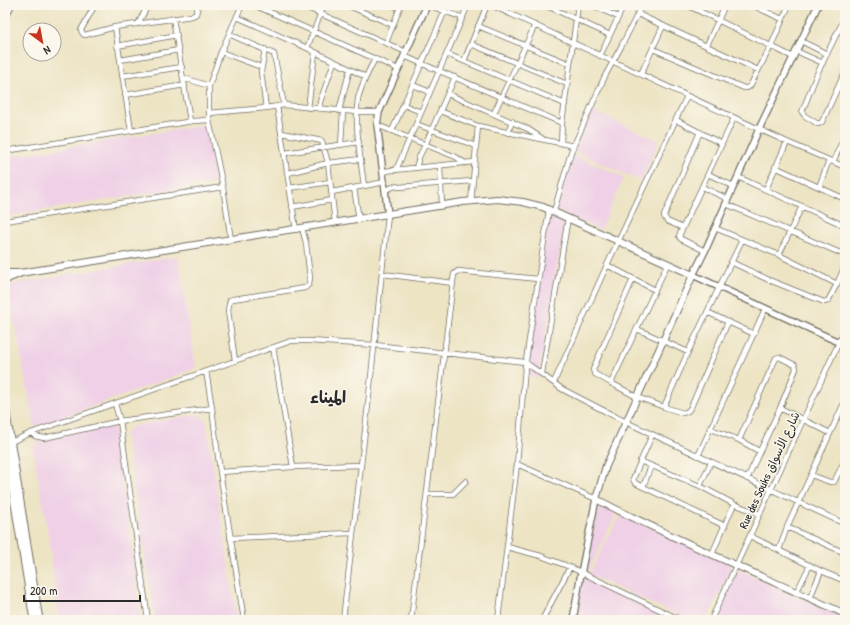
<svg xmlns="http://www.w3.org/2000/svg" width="850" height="625" viewBox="0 0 850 625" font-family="'Patrick Hand','Playpen Sans Arabic',sans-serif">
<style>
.built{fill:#efd0e6}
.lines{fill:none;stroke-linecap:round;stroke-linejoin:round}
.minor-casing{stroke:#6f6c61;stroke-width:6}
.tertiary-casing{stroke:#6f6c61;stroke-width:8}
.secondary-casing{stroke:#6f6c61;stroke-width:8}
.trunk-casing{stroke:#6f6c61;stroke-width:9}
.minor{stroke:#fff;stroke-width:4.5}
.tertiary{stroke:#fff;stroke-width:5.5}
.secondary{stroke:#fff;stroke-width:6}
.trunk{stroke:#fff;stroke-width:7}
.labels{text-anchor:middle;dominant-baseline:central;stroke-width:3;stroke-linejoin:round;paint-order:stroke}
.street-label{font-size:12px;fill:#2b2b2b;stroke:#fbf7ec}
.district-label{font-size:16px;font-weight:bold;fill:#2b2b2b;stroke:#fbf7ec}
</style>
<rect width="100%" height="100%" fill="#fbf7ec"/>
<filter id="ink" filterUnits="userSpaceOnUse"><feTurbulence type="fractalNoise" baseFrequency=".025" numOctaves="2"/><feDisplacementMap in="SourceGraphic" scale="8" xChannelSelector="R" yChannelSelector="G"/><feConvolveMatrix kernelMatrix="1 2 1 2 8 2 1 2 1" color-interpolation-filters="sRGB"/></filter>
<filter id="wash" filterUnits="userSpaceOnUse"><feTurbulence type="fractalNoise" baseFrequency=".012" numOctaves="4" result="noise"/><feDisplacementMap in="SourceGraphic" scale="16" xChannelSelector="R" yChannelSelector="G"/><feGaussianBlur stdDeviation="0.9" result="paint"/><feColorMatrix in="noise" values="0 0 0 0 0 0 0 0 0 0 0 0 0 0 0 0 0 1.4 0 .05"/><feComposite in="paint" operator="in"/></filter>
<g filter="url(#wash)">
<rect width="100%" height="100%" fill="#ede4c4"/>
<path class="built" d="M592,111L659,141L641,181L575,151Z
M206,125L215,183L5,216V157Z
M572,155L624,177L600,230L556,210Z
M550,212L565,220L538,379L525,373Z
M178,256L196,368L35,428L7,285Z
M198,414L206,421L237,620H155L125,434L133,426Z
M113,424L129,525L141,620H59L49,539L33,449L37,442Z
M600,504L617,511L587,574L583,572Z
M621,513L732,565L707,620H688L589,575Z
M738,569L845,618V620H715Z
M582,577L674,620H574Z"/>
</g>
<g filter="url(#ink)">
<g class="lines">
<defs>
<path id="minor" d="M95,5L81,30L83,34L85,35L115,27L192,16L196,14L198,5
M254,5L398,69
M301,5L406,52
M347,5L393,25
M392,5L400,8
M428,5L463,18
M491,5L787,142L845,167
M545,5L610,35
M592,5L618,17
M687,5L793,57
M752,5L782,19
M638,14L758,70
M237,17L307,48L366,77
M845,17L817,74L802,112L805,116L818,124L822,122L845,72
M173,18L190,121
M138,24L148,5
M478,26L570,64
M115,27L131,131
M229,34L274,54L284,105
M801,41L827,54
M386,43L401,5
M471,44L567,84
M707,45L725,5
M117,46L177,35
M307,48L324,5
M265,49L261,72L266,108
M653,49L744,88H747L750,86L771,46L789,5
M796,51L823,63
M221,52L261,67
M447,54L565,104
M404,56L562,123
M600,56L624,5
M120,60L179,50
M464,61L487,5
M641,74L663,26
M122,76L182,67
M184,78L209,86
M413,85L430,92
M448,94L528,129L543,139
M125,95L185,85
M404,105L421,112
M277,106L296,230
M308,108L315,53
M320,109V102L334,62
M339,111L350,69
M440,111L478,126L574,146
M209,113L266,108L284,105L357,112H379
M494,113L535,25
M676,120L722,144
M416,124L476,146
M377,125L456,157L465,163
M392,131L445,11
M282,133L322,141L328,163L335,223
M508,133L512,121
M561,143L562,123L578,5
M341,145L343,111
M5,151L193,121L209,120
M285,153L359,142
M833,162L845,135
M440,166L442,205
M775,167L845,199
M416,168L419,157L425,145L455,77
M396,170L468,5
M384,171L474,162
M288,173L328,163L361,159
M708,174L733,186
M738,177L845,226
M364,186C361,162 354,123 358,99C361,85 368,72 375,59
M702,187L728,199
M819,187L829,160
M289,188L330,182
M354,188L359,220
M766,189L787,142
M386,190L395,186L399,187L472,181
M332,192L385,182
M471,202L478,126
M726,204L845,255
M292,207L332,200
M554,211L571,152L605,76L622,45L642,5
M5,221L223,187
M683,228L667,221L664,216L700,132
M715,228L779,255L837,284L845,266
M231,240L223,187L209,120V86L221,52L242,5
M705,251L681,239L679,236L734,118
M779,255L802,206
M731,262L769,280L824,302L828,301L837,284
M668,263L611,383L637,397L664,407L688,352L742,240
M607,265L655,290
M383,274L453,283
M707,312L754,334
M637,329L688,352
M273,347L293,467
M235,361L228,310L230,300L233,299L305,288L309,284L310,278L306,243L302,228
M206,371L212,408L220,472L244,620
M542,373L568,218
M554,382L607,265L687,96
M611,383L595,374L593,370L594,367L633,279
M115,404L120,421L148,620
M664,407L683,413L688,411L691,407L728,322
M780,408L830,433
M711,429L739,440
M31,433L35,436L44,438L120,421L212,408
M652,435L633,479L635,483L725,526
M11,442L31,433L291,341H309L375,345L525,362L562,389L626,422L845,524
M698,456L765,309
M640,461L700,486L734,504L760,514
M517,464L596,499
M220,472L293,467L361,465
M811,475L830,482H834L845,460
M747,479L780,408L796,369L795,365L779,357L776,358L739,440L759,451
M700,486L711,462
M643,487L651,466
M427,494H453L466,481
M787,527L845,553
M750,536L821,571L810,598
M230,538L352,533
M507,547L541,556L570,567L681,620
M779,550L787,527L845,401
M712,554L734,504
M821,571L845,581
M796,593L810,565
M343,620L368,405L388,215
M411,620L454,274L458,271L538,279
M498,620L517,464L525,367L549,209
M542,620L570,567
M711,620L845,329"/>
<path id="tertiary" d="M818,5L759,129L705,251L693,275L845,345
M388,215L378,132L377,125L379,112L427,5
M573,620L581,573L596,499"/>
<path id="secondary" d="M5,16L11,5
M5,273H20L463,202L497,199L523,202L543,207L693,275L606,466L596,499C677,541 762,576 845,614"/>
<path id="trunk" d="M5,281L8,278L20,273
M5,408L39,620
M5,443L34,620"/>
</defs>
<use href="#minor" class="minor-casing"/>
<use href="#tertiary" class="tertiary-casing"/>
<use href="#secondary" class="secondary-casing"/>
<use href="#trunk" class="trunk-casing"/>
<use href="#minor" class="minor"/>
<use href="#tertiary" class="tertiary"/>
<use href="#secondary" class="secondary"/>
<use href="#trunk" class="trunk"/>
</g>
</g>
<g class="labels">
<g class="street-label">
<text transform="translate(769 470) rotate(-65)">Rue des Souks شارع الأسواق</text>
</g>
<g class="district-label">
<text x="328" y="397">الميناء</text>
</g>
</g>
<rect width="850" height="625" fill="none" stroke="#fbf7ec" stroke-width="20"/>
<g transform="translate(42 42) rotate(148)"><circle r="19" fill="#fbf7ec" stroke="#a8a59f"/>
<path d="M0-3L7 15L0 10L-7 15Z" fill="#c8321e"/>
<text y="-6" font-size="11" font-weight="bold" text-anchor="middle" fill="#2b2b2b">N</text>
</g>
<path d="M24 595v6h116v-6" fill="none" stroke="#2b2b2b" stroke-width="2"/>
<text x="30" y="595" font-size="12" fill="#2b2b2b" stroke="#fbf7ec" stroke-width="3" paint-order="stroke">200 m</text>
</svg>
